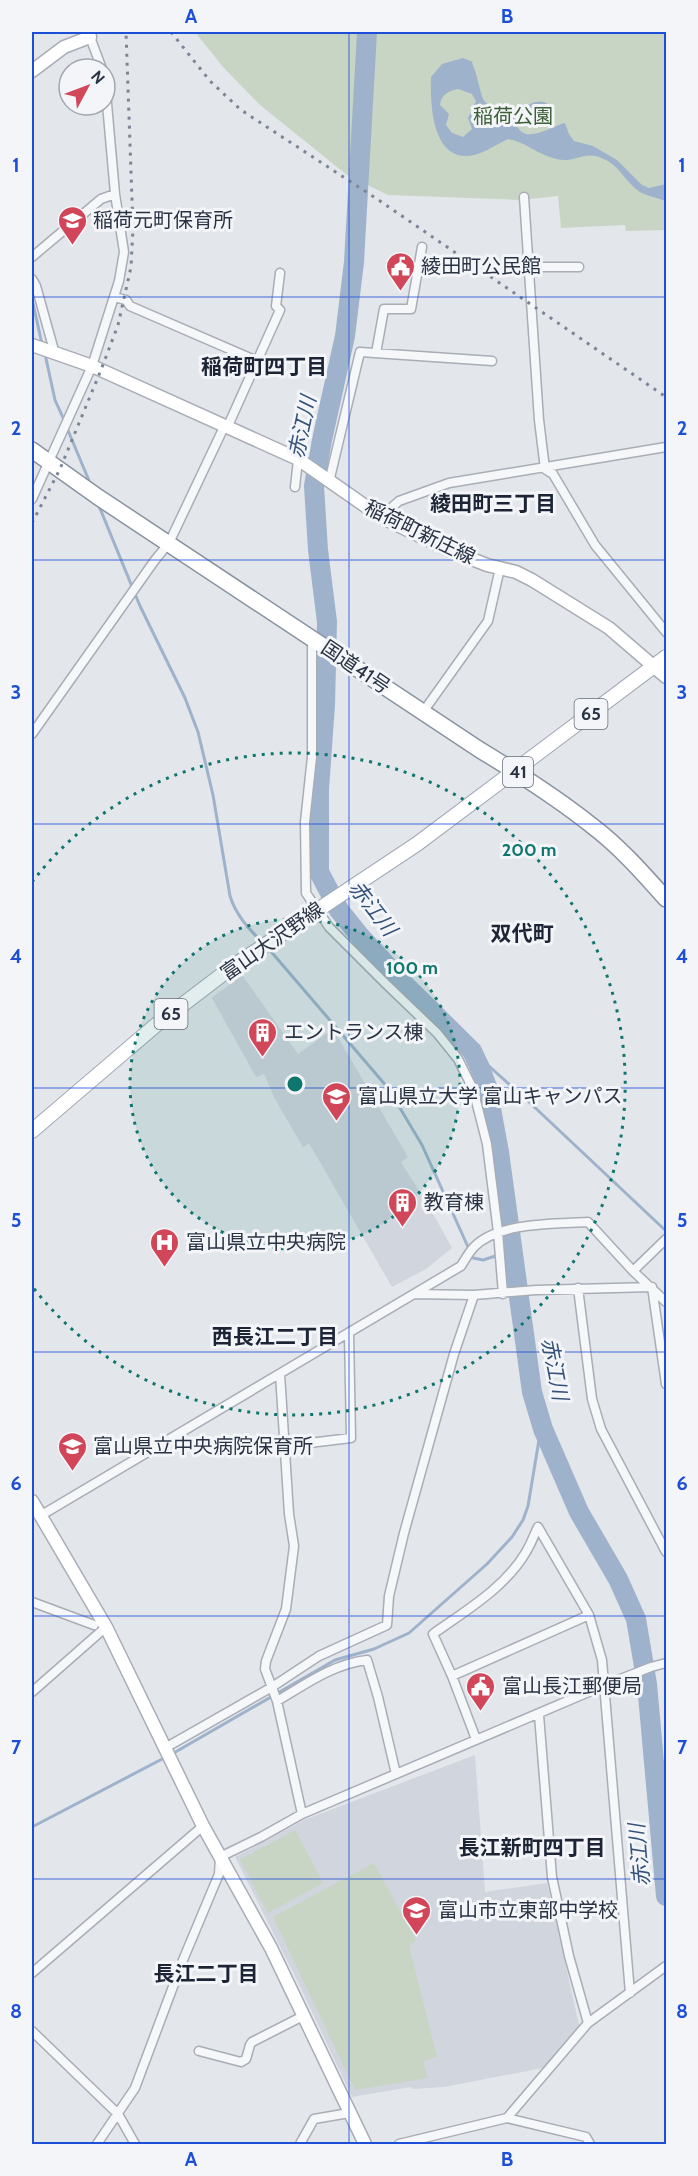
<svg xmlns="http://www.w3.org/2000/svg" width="698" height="2176" viewBox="0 0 698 2176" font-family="Cabin,'Noto Sans JP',sans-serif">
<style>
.built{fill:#d1d5dd}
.green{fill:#c8d5c4}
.water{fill:#9eb3cb;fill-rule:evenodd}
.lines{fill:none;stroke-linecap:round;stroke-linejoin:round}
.stream{stroke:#9eb3cb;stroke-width:3}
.river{stroke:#9eb3cb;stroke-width:20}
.street-casing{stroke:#a8adb6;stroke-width:11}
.secondary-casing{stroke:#a8adb6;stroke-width:15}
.primary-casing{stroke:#a2aab7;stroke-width:16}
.highway-casing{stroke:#8a93a2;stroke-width:18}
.street{stroke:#f6f7f9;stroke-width:8}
.secondary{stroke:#fff;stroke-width:12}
.primary{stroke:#fff;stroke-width:14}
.highway{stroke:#fff;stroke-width:15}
.rail{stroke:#7c8595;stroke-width:3;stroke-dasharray:3 6;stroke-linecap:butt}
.grid{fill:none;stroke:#1d4ed8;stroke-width:1.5;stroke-opacity:0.55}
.ring{fill:none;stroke:#0f766e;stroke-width:3;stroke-dasharray:3 6}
.labels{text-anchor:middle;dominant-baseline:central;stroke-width:6;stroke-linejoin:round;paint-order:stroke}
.shield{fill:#f3f5f8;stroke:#666d7a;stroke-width:1.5}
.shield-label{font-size:18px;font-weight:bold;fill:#2a3344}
.park-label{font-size:20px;fill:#3e6037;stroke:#f3f5f8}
.poi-label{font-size:20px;fill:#2a3344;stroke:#f3f5f8;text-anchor:start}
.street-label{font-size:20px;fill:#2a3344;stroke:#f3f5f8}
.neighbourhood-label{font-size:21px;font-weight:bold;fill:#1c2435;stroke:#f3f5f8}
.water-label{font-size:21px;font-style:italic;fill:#335179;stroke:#f3f5f8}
.centre{fill:#0f766e;stroke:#f3f5f8;stroke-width:3}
.ring-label{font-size:18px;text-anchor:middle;font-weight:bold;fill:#0f766e;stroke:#f3f5f8;stroke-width:6;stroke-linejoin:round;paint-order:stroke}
.neatline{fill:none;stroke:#1d4ed8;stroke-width:2}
.grid-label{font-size:20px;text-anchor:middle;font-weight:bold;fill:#1d4ed8}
</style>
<rect width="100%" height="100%" fill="#e3e6eb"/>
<path class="built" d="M242,975L298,1054L333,1029L408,1157L401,1162L430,1208L452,1248L426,1269L392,1287L309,1143L303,1147L275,1099L264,1074L256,1077L212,998Z
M475,1755L485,1892L547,1883L580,2029L543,2068L444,2087L413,2089L411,2087L352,2097L297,1980L235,1857L304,1820Z"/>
<path class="green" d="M195,32H666V230L626,231L625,225L561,228L558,196L521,200L388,195L347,175L260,105L223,67Z
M295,1830L323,1883L268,1913L240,1860Z
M374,1863L416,1940L409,1946L437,2057L423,2061L428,2078L355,2090L273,1917Z"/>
<path class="water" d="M463,58L473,62L472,63C478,76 479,89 483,99C485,103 490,106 494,108C515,118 531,98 544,102C547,103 549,106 551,108L550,113C535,115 527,106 516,122C522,148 553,125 565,123L569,134L574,141L593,146L617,160L642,185L649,188L666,184V201C660,199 645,195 640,192C627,184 620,167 606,160C584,148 577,164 556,159C538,155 526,142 508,139C497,144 486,152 474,155C432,164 430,104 431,77L442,64ZM458,89L472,94L476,101L468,118L472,129L463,137L452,133L446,125L449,114L440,105C441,94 449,91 458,89Z"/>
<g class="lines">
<path class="stream" d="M32,299L42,344
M45,354L55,400L65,422
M67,428L90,483
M99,506L140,606L185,698L198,732L213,795L230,896C236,915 248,928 261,941
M268,948L388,1088L422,1145L473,1258L483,1260L511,1251
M472,1051L528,1101L666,1231
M172,1754L335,1660L374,1649L409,1633L487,1564L512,1537L523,1520L528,1506L539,1440L543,1429
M32,1827L166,1757"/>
<path class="river" d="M367,32L354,262L345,336L322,440L314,486L318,550L327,622L325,705L319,789V872L339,910L359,935L402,982L472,1051L480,1068L487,1087L499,1152L532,1392L543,1429L579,1512L618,1579L636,1619L647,1684L666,1896"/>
<defs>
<path id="street" d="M91,33L90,37L102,69
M524,197L539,420L545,469L553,474L595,545L666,632
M32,257L101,199L115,194
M528,267H579
M32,279L36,286L55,354
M114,297L126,300L130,306L257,361
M376,353L384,309H411L422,247
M227,428L280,310L276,306L280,273
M329,482L360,352L492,361
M295,487L298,460
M32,499L92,366L119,281L124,252L115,194L105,81
M381,517L399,501L449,483L666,447
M312,638V757L305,822L306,893L329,927L385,983L437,1033L458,1059L473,1089L487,1144L498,1232L503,1294
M423,712L488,621L500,568
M32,734L155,560L169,543L224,427
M633,1271L666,1239
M652,1287L666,1384
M578,1288L592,1399L601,1429L666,1552
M414,1294L474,1295
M280,1374L289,1514L294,1546L286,1609L266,1661L265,1669L277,1701L302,1814
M284,1446L351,1438L349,1333
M40,1516L461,1266C465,1260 469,1252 474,1247C497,1222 556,1224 588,1222L633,1271L666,1302
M32,1602L94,1625
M452,1676L589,1615
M32,1692L106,1627
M277,1701C306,1684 333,1664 367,1660L378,1697L396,1774
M539,1715L552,1877L569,1956L588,2023
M476,1739L452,1676L433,1634C465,1611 505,1588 526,1552C531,1544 534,1535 538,1527L589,1615L602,1660L630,1993
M165,1748L272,1687L319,1656L387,1625L389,1596L404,1533L454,1354L474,1295L536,1290L652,1287
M32,1973L203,1826
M32,2031L118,2114L135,2144
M199,2051L241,2062L246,2059L250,2045L252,2042L303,2016
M507,2118L588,2023L666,1966
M97,2144L135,2088L183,1960L219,1874L220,1857L261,1837L302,1814L605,1685L651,1667L666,1663
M300,2144L314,2119L349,2113
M399,2144L507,2118L586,2137L590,2144"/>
<path id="secondary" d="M32,71L64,47L90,37
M32,345L92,366L298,459L381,517L449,550L487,565L516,572L532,580L609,628L666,677
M32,1501L106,1627L203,1826L271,1948L365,2144"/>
<path id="primary" d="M32,1131L156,1025L232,967L417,844L666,657"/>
<path id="highway" d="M32,450L98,497L480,750C518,773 556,797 591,825C619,846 643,873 666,899"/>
</defs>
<use href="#street" class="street-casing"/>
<use href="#secondary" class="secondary-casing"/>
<use href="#primary" class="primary-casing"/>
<use href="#highway" class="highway-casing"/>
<use href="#street" class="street"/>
<use href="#secondary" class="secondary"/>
<use href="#primary" class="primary"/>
<use href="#highway" class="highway"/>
<path class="rail" d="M171,32L210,81L241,110L380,201L666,397
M32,523L60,469L101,370L118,325L131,267L133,228L126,32"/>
</g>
<path class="grid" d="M349,32V2144M32,297H666M32,560H666M32,824H666M32,1088H666M32,1352H666M32,1616H666M32,1879H666"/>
<circle cx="295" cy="1084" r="165" fill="#0f766e" fill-opacity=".12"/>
<g class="ring">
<circle cx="295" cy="1084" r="165"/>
<path d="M32 882A331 331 0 1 1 32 1286"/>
</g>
<defs>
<symbol id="school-pin" viewBox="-11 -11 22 30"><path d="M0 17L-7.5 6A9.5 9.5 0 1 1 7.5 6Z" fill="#d14759" stroke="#f3f5f8"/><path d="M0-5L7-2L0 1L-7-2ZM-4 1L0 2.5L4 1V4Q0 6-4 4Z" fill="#fff"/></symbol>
<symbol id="civic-pin" viewBox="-11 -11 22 30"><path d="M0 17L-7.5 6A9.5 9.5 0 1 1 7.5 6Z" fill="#d14759" stroke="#f3f5f8"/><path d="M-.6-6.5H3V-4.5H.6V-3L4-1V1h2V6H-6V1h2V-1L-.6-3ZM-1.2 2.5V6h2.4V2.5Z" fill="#fff"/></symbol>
<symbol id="building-pin" viewBox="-11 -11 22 30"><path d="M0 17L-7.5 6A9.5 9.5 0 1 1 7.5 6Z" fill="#d14759" stroke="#f3f5f8"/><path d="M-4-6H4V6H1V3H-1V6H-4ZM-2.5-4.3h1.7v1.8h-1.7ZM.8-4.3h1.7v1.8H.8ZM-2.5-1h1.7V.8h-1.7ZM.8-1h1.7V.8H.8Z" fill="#fff"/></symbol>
<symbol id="university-pin" viewBox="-11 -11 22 30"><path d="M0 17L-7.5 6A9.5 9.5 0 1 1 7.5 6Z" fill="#d14759" stroke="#f3f5f8"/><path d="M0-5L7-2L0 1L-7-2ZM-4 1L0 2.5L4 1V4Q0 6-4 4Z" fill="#fff"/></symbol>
<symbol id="hospital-pin" viewBox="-11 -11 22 30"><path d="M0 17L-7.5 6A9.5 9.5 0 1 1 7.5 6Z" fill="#d14759" stroke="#f3f5f8"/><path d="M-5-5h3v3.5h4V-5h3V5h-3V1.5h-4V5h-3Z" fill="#fff"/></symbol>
</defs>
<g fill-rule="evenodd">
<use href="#school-pin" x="56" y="204" width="33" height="45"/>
<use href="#civic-pin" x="384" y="250" width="33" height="45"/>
<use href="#building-pin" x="246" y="1016" width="33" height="45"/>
<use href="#university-pin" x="320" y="1080" width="33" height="45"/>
<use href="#building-pin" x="386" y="1186" width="33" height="45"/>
<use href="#hospital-pin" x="148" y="1226" width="33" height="45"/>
<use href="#school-pin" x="56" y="1430" width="33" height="45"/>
<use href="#civic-pin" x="464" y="1670" width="33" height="45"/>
<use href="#school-pin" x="400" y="1894" width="33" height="45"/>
</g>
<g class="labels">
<g class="shield">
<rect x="574.5" y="699" width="33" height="30" rx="4.5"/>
<rect x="503" y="757" width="30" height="30" rx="4.5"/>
<rect x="154.5" y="999" width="33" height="30" rx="4.5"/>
</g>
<g class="shield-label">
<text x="591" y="714">65</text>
<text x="518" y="772">41</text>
<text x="171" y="1014">65</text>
</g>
<g class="park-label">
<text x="513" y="116">稲荷公園</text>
</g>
<g class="poi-label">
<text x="93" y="220">稲荷元町保育所</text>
<text x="421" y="266">綾田町公民館</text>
<text x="284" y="1032">エントランス棟</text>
<text x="358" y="1096">富山県立大学 富山キャンパス</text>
<text x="424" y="1202">教育棟</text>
<text x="186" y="1242">富山県立中央病院</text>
<text x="93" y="1446">富山県立中央病院保育所</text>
<text x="502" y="1686">富山長江郵便局</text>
<text x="438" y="1910">富山市立東部中学校</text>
</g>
<g class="street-label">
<text transform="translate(420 532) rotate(26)">稲荷町新庄線</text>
<text transform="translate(356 667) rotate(34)">国道41号</text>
<text transform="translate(272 941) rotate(-35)">富山大沢野線</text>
</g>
<g class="neighbourhood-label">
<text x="264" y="366">稲荷町四丁目</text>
<text x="493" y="503">綾田町三丁目</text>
<text x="522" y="933">双代町</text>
<text x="275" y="1336">西長江二丁目</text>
<text x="532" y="1847">長江新町四丁目</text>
<text x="206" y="1973">長江二丁目</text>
</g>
<g class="water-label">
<text transform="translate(302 427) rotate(-78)">赤江川</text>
<text transform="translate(373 908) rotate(52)">赤江川</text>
<text transform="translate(555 1369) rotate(79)">赤江川</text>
<text transform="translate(639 1855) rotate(-95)">赤江川</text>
</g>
</g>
<circle cx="295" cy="1084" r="9" class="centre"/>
<g class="ring-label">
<text x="529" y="856">200 m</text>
<text x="412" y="974">100 m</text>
</g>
<rect width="698" height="2176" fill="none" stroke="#f3f5f8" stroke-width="66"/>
<g transform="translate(87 87) rotate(49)"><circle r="28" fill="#f3f5f8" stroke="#a3a7b0" stroke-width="1.5"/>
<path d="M0-4.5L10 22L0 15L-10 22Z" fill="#d14759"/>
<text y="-9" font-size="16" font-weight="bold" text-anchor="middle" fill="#2a3344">N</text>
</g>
<rect x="33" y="33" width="632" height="2110" class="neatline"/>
<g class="grid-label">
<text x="191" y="23">A</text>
<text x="507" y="23">B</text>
<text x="16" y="172">1</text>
<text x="682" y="172">1</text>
<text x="16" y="435">2</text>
<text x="682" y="435">2</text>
<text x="16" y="699">3</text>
<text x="682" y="699">3</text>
<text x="16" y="963">4</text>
<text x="682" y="963">4</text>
<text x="16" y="1227">5</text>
<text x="682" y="1227">5</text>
<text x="16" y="1490">6</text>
<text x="682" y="1490">6</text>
<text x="16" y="1754">7</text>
<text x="682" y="1754">7</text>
<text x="16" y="2018">8</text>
<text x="682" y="2018">8</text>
<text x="191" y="2166">A</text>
<text x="507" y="2166">B</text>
</g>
</svg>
